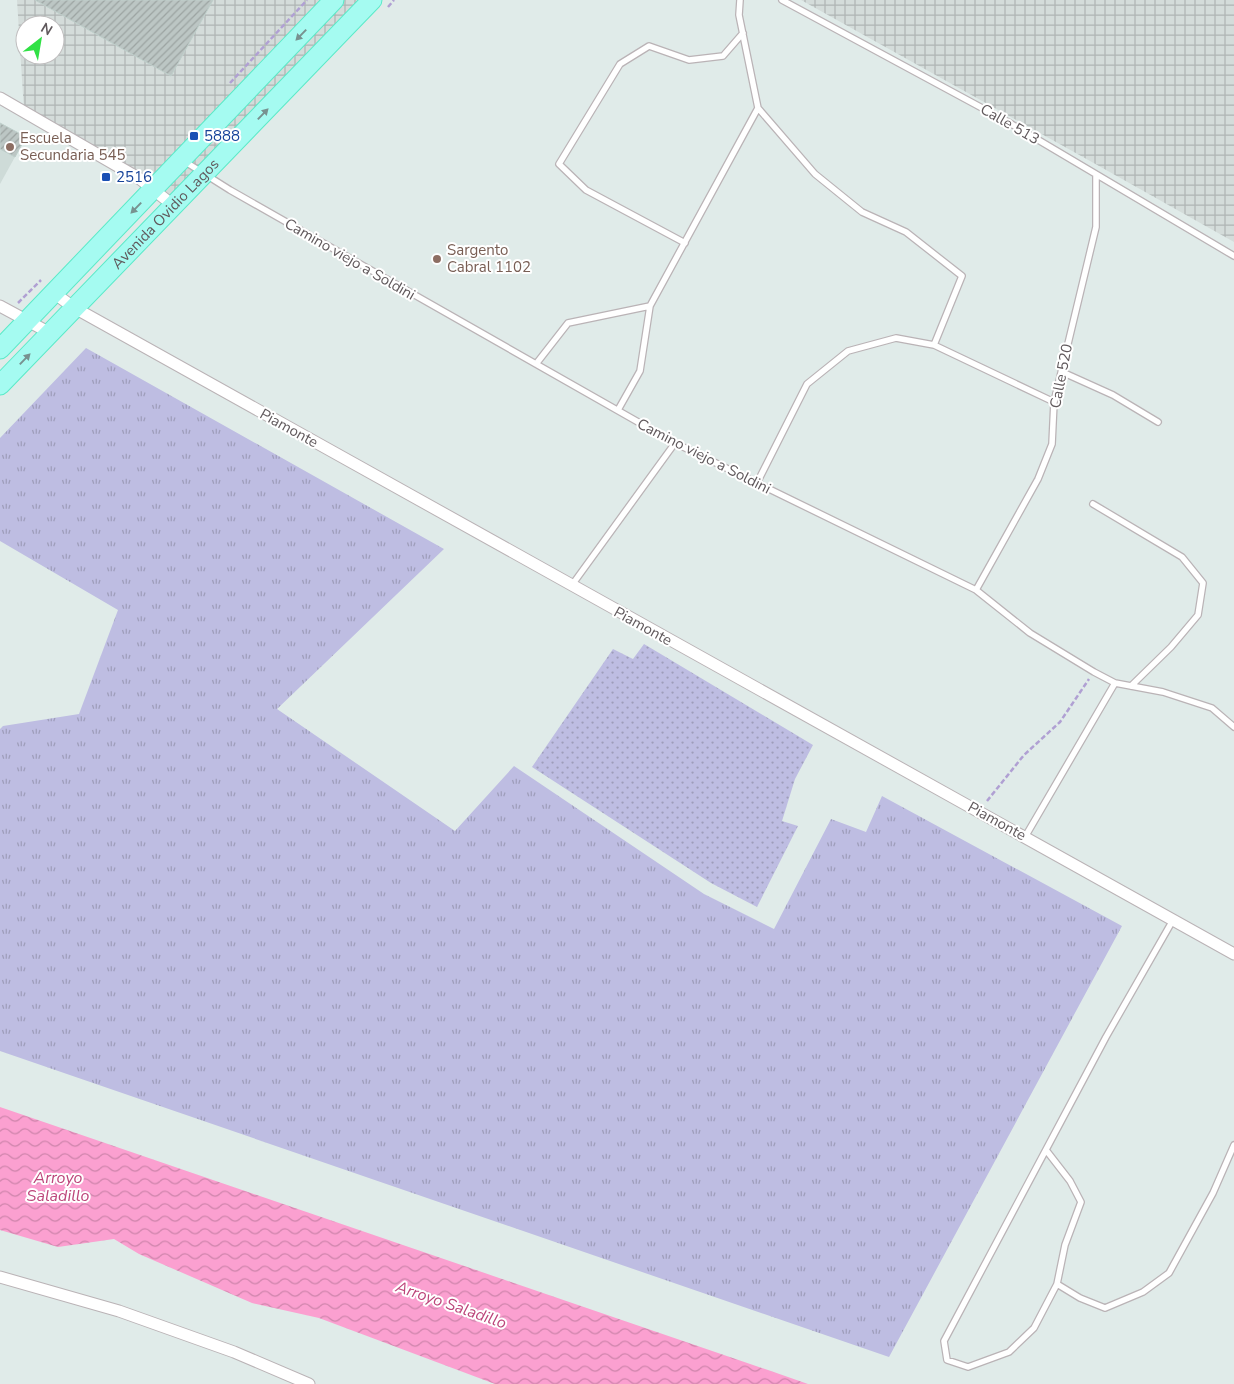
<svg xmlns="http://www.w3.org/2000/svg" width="1234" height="1384" viewBox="0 0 1234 1384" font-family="'Nunito Sans',sans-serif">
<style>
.industrial{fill:url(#industrial-grid);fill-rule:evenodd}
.education{fill:#cedbd8}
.grass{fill:url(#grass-tufts)}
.park{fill:url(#park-dots)}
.water{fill:url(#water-waves)}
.building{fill:url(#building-hatch);stroke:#bfcfcb}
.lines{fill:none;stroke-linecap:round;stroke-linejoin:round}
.service-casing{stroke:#bab3b6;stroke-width:8}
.minor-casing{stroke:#bab3b6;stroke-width:13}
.primary-casing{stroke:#5aeac8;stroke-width:21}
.path{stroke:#b0a0d3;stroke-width:2.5;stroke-dasharray:5 2.5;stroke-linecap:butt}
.service{stroke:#fff;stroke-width:5.5}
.minor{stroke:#fff;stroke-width:11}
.primary{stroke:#a5fbf1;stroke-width:19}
.oneway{fill:#789290}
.transit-dot{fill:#1a4fb4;stroke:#fff;stroke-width:2}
.education-dot{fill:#8d6e63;stroke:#fff;stroke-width:2}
.labels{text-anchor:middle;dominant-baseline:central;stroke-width:4;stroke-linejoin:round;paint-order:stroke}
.street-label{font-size:15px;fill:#60595c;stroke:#fff}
.transit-label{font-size:15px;fill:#164399;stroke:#fff;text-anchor:start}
.education-label{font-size:15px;fill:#785e54;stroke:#fff;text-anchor:start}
.water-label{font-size:16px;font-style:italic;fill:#bc457a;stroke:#fff}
</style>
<defs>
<pattern id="industrial-grid" width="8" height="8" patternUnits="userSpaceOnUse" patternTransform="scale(1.25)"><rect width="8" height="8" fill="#d4dcda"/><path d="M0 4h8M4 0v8" fill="none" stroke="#afb5b4"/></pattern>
<pattern id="grass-tufts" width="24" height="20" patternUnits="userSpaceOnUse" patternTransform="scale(1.25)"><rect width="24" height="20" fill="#bebde2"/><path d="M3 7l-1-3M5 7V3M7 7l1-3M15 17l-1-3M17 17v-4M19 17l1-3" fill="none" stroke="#9e9dba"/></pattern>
<pattern id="park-dots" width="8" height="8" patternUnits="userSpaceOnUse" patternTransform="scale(1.25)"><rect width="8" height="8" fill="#bebde2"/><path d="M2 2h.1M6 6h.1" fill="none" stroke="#9e9dba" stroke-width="1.8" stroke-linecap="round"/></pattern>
<pattern id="water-waves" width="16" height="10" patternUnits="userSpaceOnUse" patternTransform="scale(1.25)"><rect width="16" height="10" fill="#fba0d0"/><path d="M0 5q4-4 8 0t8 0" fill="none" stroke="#cf85ac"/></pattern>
<pattern id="building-hatch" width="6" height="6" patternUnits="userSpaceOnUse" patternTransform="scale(1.25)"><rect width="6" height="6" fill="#bcc6c4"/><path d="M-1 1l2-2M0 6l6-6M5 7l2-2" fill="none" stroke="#9ca4a2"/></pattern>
</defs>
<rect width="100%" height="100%" fill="#e0ebe9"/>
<path class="industrial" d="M17,0H372L174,206L24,111ZM25,25H55V55H25Z
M801,0H1234V242L1099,166Z"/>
<path class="education" d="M0,123L26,137L0,184Z"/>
<path class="grass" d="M86,348L444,549L277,709L455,831L514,766L704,894L774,929L831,819L866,832L882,796L1122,926L889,1357L0,1051V729L3,726L79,714L118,610L0,541V438Z"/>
<path class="park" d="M644,644L813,745L795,779L782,821L798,826L757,907L711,883L532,767L613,649L633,659Z"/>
<path class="water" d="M0,1107L768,1370L808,1384H495L319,1318L252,1303L139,1254L114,1239L58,1247L0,1230Z"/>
<path class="building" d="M35,0H213L171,76Z
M0,123L26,137L15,157L0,149Z"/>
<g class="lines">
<defs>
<path id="service" d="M782,0L1008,122L1234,256
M758,108L815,174L862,212L906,232L962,276L934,345
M184,161L230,190L675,443L976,590L1030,633L1094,672L1115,683L1163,692L1212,708L1234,727
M685,243L586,190L559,164L620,64L649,46L689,60L723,56L743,33
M536,364L568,323L650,306L758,108L739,15L740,0
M1062,372L1113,395L1158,422
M618,410L640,371L650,306
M757,483L807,384L848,351L896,338L934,345L1054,402
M1093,504L1182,557L1203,583L1198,615L1171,647L1131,686
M572,585L675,443
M976,590L1038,479L1052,444L1054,402L1096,227V176
M1025,837L1115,683
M1046,1150L1070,1181L1081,1202L1065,1245L1057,1284L1034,1328L1009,1352L968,1367L947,1360L944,1341L1106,1037L1173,920
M1057,1284L1080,1298L1105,1308L1143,1292L1169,1273L1213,1193L1234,1145"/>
<path id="minor" d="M0,98L140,179L174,206
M54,293L73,307L1234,954
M0,306L50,333
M0,1277L119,1311L234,1352L309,1384"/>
<g id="primary">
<path d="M0,349L334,0"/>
<path id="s1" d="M0,385L372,0"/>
</g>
</defs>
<use href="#service" class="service-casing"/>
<use href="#minor" class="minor-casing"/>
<use href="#primary" class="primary-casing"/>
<path class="path" d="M388,7L394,0
M230,83L307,0
M18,303L41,280
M987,801L1024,755L1060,722L1089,679"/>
<use href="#service" class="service"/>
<use href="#minor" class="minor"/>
<use href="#primary" class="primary"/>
</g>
<defs><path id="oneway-solid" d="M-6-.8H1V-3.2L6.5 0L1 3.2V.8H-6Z" transform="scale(1.25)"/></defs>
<g class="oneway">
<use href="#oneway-solid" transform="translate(301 35) rotate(134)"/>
<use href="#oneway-solid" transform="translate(263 114) rotate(-46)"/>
<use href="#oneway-solid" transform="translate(136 208) rotate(134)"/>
<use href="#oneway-solid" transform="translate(25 359) rotate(-46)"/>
</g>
<g class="transit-dot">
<rect x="189" y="131" width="10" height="10" rx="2.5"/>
<rect x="101" y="172" width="10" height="10" rx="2.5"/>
</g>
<g class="education-dot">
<circle cx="10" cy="147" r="5"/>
<circle cx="437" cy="259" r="5"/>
</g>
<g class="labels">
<g class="street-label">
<text transform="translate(1010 124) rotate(30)">Calle 513</text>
<text stroke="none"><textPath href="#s1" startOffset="238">Avenida Ovidio Lagos</textPath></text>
<text transform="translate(350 259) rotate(30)">Camino viejo a Soldini</text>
<text transform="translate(1061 376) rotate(-79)">Calle 520</text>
<text transform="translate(289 428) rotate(29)">Piamonte</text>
<text transform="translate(704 456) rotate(27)">Camino viejo a Soldini</text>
<text transform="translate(643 626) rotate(29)">Piamonte</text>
<text transform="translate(997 821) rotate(29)">Piamonte</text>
</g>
<g class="transit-label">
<text x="204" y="136">5888</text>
<text x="116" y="177">2516</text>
</g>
<g class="education-label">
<text x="20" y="138">Escuela<tspan x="20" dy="17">Secundaria 545</tspan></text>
<text x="447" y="250">Sargento<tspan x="447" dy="17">Cabral 1102</tspan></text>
</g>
<g class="water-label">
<text x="58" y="1178">Arroyo<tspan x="58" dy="18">Saladillo</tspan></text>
<text transform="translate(451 1305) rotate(19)">Arroyo Saladillo</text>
</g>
</g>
<g transform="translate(40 40) rotate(31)"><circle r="24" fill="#ffffff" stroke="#bfbdbe"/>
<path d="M0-4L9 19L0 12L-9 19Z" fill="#30e145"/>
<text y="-8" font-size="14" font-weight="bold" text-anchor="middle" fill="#60595c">N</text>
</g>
</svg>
